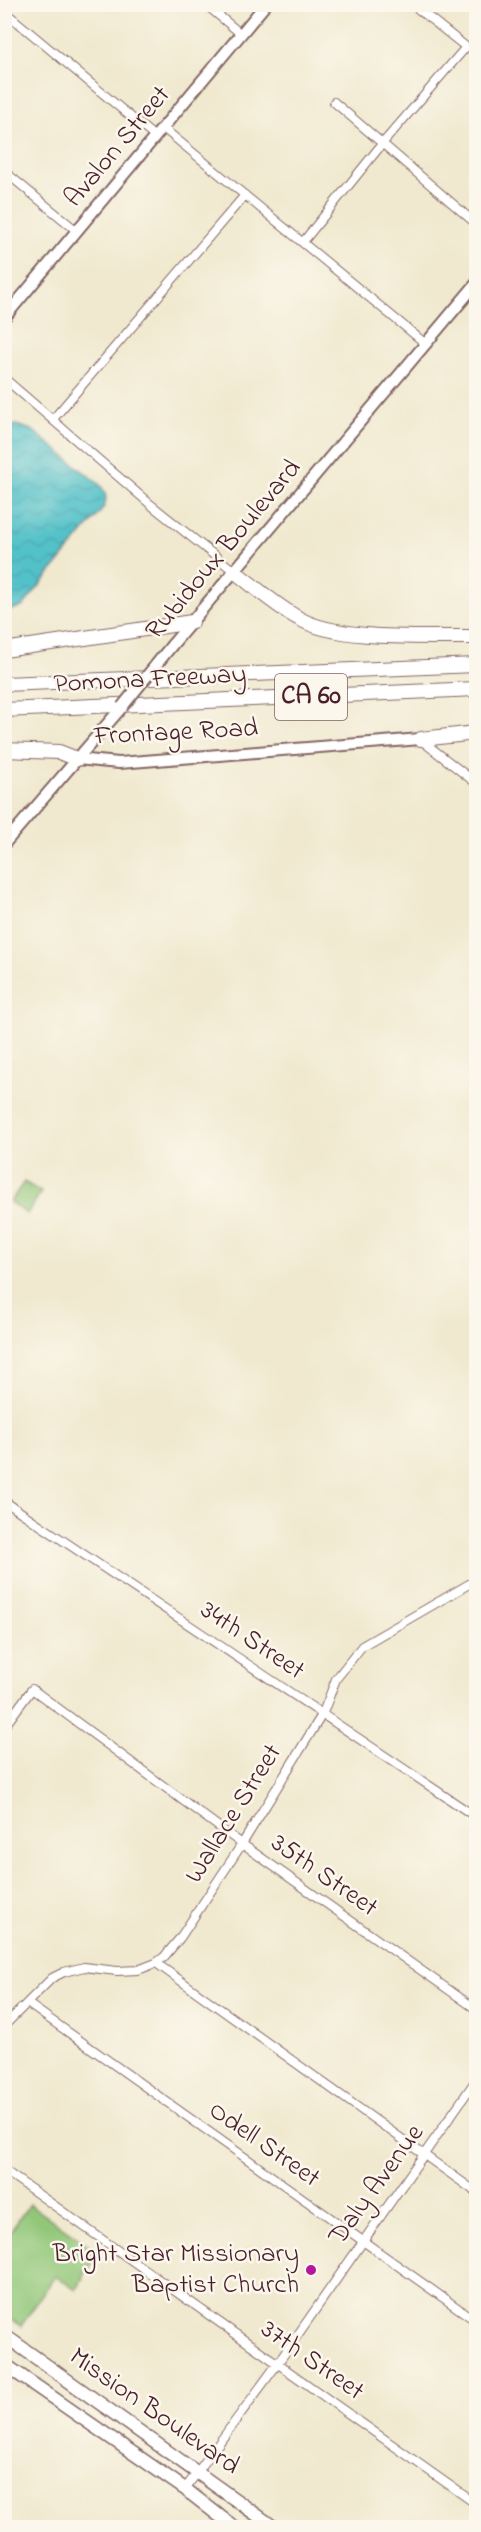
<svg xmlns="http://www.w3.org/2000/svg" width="481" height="2532" viewBox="0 0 481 2532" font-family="'Indie Flower',sans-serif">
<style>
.park{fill:#92c779;stroke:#6e7352;stroke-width:1.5}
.water{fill:url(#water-waves);stroke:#4e707a;stroke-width:1.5}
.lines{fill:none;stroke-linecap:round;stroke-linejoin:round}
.street-casing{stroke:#846664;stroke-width:10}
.secondary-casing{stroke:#846664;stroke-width:14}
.primary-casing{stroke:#846664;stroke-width:15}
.highway-casing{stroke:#846664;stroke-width:16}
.street{stroke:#fff;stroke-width:8}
.secondary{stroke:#fff;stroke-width:10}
.primary{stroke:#fff;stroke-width:12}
.highway{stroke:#fff;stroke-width:14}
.secondary-bridge-casing{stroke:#846664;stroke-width:14;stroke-linecap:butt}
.secondary-bridge{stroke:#fff;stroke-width:10}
.poi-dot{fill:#b5179e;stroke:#fbf7ec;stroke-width:2}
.labels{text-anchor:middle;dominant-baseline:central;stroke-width:5;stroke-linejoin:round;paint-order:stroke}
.shield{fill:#fbf7ec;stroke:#7f6065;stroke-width:1.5}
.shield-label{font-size:26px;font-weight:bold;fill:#4a1f2b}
.street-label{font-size:27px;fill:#4a1f2b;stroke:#fbf7ec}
.poi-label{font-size:27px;fill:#4a1f2b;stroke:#fbf7ec;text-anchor:end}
</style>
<defs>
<pattern id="water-waves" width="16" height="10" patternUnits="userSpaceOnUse" patternTransform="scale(1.5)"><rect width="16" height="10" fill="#53c1c9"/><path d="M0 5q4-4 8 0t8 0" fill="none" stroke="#4aa5ad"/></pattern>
</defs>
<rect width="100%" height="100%" fill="#fbf7ec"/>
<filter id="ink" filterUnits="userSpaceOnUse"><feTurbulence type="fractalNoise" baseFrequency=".0167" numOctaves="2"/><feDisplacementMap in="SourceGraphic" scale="12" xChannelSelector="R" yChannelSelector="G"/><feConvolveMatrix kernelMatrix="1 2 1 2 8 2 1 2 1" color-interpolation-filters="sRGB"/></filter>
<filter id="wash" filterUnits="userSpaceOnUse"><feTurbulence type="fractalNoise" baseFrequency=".008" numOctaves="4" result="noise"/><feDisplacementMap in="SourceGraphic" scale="24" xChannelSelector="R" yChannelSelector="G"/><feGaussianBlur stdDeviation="1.35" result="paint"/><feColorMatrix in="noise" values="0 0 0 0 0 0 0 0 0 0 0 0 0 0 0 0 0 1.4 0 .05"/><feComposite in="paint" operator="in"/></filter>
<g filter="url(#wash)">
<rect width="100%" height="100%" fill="#f0e9cf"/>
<path class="park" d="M24,1182L41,1192L27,1214L10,1202Z
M29,2204L98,2252L76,2290L55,2276L21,2326L5,2315V2240Z"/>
<path class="water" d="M16,425L32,430L99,484C107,493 108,501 101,511L22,607L5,611V428Z"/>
</g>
<g filter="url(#ink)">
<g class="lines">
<defs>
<path id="street" d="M205,4L241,34
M4,11L155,137
M334,102L474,222
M163,128L426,344
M4,171L77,231
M303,242L382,144L466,47L412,4
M4,378L150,504L234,571
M54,418L245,195
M421,740L476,783
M4,1501L476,1817
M4,1727L32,1689L242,1844L476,2009
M156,1963L476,2192
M27,2003L476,2321
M4,2026L52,1978L64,1972L84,1967L117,1971L138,1970L156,1963L164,1957L180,1938L242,1844L323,1713L336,1679L362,1646L476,1580
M4,2170L476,2504
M185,2489L278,2363L476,2080"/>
<path id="secondary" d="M4,318L266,4
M172,645L476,284
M77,759L119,763L421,739
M4,844L122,707"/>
<path id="primary" d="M4,2335L275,2528
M4,2364L185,2489L235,2528"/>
<path id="highway" d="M234,571C255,587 275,605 298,618C338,642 429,636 476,637
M4,650L192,622
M4,684L476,665
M4,710L476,689
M421,739L476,733
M4,750L59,752L77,759"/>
</defs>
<use href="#street" class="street-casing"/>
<use href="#secondary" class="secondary-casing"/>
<use href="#primary" class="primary-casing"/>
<use href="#highway" class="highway-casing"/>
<use href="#street" class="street"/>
<use href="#secondary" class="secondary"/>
<use href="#primary" class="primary"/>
<use href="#highway" class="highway"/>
<defs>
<path id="secondary-bridge" d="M122,707L172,645"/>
</defs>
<use href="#secondary-bridge" class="secondary-bridge-casing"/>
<use href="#secondary-bridge" class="secondary-bridge"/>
</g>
</g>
<circle class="poi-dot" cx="311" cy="2270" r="6"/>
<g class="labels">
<rect class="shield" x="275" y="674" width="72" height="46" rx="4.5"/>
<g class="shield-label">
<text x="311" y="697">CA 60</text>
</g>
<g class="street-label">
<text transform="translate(118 147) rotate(-50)">Avalon Street</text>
<text transform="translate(224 550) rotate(-50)">Rubidoux Boulevard</text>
<text transform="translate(150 680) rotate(-3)">Pomona Freeway</text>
<text transform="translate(176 733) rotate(-3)">Frontage Road</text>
<text transform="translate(252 1641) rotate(34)">34th Street</text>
<text transform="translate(234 1814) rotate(-58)">Wallace Street</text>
<text transform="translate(324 1876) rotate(35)">35th Street</text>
<text transform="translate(264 2145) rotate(35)">Odell Street</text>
<text transform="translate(377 2185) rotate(-54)">Daly Avenue</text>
<text transform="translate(312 2361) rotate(35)">37th Street</text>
<text transform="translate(154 2412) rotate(35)">Mission Boulevard</text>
</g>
<g class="poi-label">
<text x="299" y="2254">Bright Star Missionary<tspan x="299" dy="31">Baptist Church</tspan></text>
</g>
</g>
<rect width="481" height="2532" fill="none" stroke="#fbf7ec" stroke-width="24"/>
</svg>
